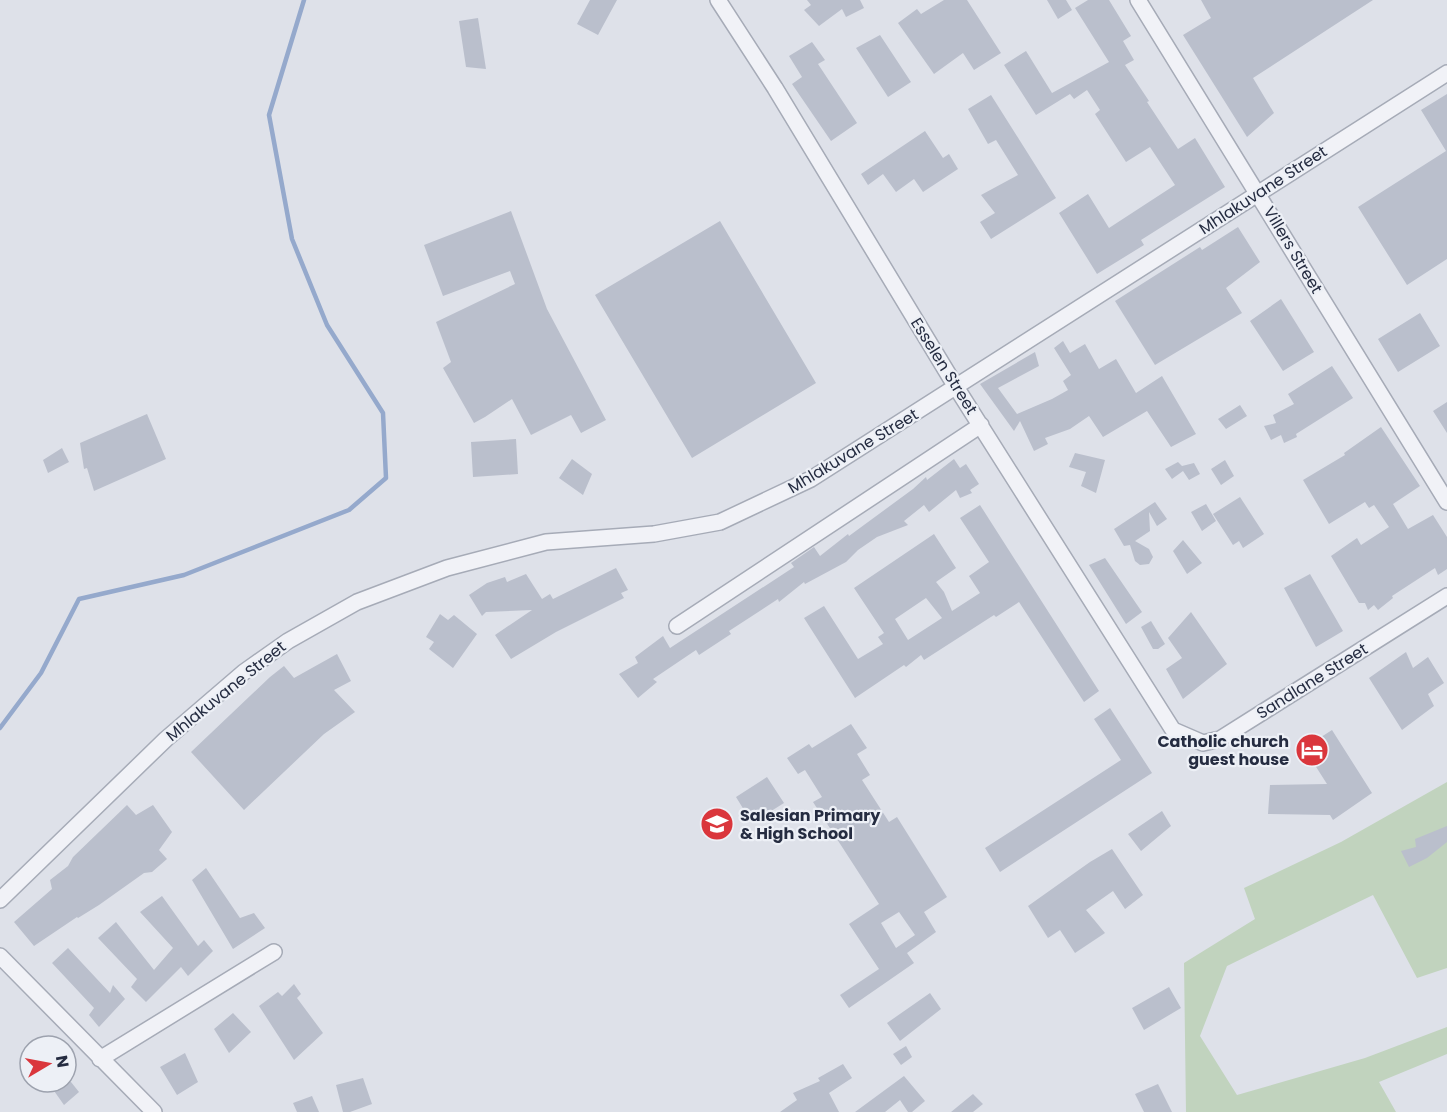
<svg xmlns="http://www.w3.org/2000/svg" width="1447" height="1112" viewBox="0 0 1447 1112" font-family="Poppins,sans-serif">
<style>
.green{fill:#c1d3be}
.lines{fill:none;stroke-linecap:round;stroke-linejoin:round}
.stream{stroke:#95a9cc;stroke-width:4.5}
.building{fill:#babfcc;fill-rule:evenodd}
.minor-casing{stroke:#a6abb7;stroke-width:18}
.minor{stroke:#f1f2f7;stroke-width:15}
.labels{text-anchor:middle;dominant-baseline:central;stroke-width:4.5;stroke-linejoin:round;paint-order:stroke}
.street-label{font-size:16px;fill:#252c41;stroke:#edf0f6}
.poi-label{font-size:16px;font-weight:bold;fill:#252c41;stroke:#edf0f6;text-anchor:end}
</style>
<rect width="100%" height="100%" fill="#dee1e9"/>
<path class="green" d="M1447,782V968L1417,978L1373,895L1227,966L1200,1036L1237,1095L1365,1058L1447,1027V1054L1379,1082L1396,1112H1186L1184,963L1255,919L1244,888L1341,842Z"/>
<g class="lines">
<path class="stream" d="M0,728L41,673L79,599L184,575L349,510L386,478L383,413L327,325L292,239L269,115L304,0"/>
</g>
<path class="building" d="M590,0H617L598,35L577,24Z
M807,0H860L864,8L846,17L842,9L819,26L804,10L811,5Z
M944,0H967L1001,53L974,70L963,53L934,74L898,23L917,9L921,14Z
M1047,0H1066L1072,10L1058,19Z
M1088,0H1109L1131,36L1123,41L1134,60L1125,65L1149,101L1147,102L1178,149L1195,138L1225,187L1141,240L1144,245L1097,274L1059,213L1088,194L1109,228L1175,185L1150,147L1126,162L1095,114L1100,110L1087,90L1074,99L1070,94L1036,115L1004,65L1026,51L1052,93L1109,62L1075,8Z
M1201,0H1373L1253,78L1274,113L1247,137L1183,35L1211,18Z
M478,18L486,69L466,67L459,21Z
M880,35L911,82L888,97L856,48Z
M812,42L825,60L818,64L857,123L831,141L792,84L802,77L789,56Z
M1447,94V259L1407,285L1358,207L1446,151L1421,110Z
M991,95L1056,198L991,239L980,222L995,213L981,195L1018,175L996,140L988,144L968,109Z
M925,131L943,158L949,154L958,169L923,192L914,179L896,192L883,174L868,185L861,174Z
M511,211L547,309L606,420L581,433L571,415L531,435L512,399L485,417L474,423L443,368L451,362L436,322L515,284L510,271L443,296L424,245Z
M720,221L816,383L692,458L595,295Z
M1238,227L1260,262L1226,288L1242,313L1155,365L1115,301L1200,247L1202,250Z
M1281,299L1314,352L1283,371L1250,321Z
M1420,313L1440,346L1398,372L1378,339Z
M1063,341L1070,353L1085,344L1099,369L1116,359L1136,393L1162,376L1196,434L1171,447L1147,411L1103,437L1089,416L1070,429L1045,438L1048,444L1034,451L1020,421L1014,431L980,384L1035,352L1039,366L998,388L1017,414L1052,399L1068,390L1063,381L1071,375L1054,348Z
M1332,366L1353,398L1296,434L1297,437L1284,443L1281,435L1271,440L1264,426L1276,423L1273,415L1294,404L1288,394Z
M1447,402V433L1433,411Z
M1240,405L1247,416L1226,429L1218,419Z
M147,414L166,459L94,491L87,468L84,469L80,443Z
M1381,427L1420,486L1393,504L1408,529L1433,515L1447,537V569L1438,575L1435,568L1392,596L1393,598L1378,610L1374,605L1368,610L1365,603H1359L1331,556L1357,538L1361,545L1389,527L1374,505L1369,508L1365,502L1329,524L1303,480L1345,455L1344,453Z
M516,439L518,474L473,477L471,442Z
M62,448L69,462L48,473L43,460Z
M1075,453L1105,460L1096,493L1081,486L1086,472L1069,467Z
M572,459L592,474L583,495L559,478Z
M954,459L960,468L966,464L979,484L970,490L972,493L960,498L956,490L929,512L924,505L904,521L908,525L877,537L858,550L846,562L805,584L804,582L779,602L778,599L729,631L731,634L699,655L696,650L653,679L657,682L638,698L619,674L638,663L635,657L663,636L670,648L794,567L791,563L814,547L820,556L848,534L849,536L913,489L926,477L927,480Z
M1225,460L1234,476L1221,485L1211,469Z
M1178,462L1182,466L1194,463L1200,474L1189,480L1183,471L1172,479L1165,469Z
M1240,497L1264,534L1243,548L1239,541L1233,545L1213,514Z
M1155,502L1167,519L1157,526L1149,512L1150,531L1135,541L1149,549L1153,557L1149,564L1140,565L1135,561L1130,545L1124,546L1114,529Z
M1206,504L1216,521L1202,531L1191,512Z
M980,505L1099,691L1084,702L1019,602L996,617L994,615L924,660L921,655L906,667L904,665L855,698L804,618L824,606L858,659L883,644L878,637L884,633L854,588L934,534L956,568L936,582L944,592L952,611L980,593L969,576L989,562L960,518ZM926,598L942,618L908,640L895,619Z
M1183,540L1202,563L1187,574L1173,551Z
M1105,558L1142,612L1126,624L1089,565Z
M616,568L628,590L621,593L624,598L556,632L511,659L495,635L532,610L486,612L482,616L469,595L487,583L505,577L507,582L526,574L542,599L550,594L553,599Z
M1310,574L1343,631L1316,647L1284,588Z
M1191,612L1227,664L1183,699L1166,669L1182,658L1168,638Z
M440,614L448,620L454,615L477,634L453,668L429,649L434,642L426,637Z
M1151,621L1165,644L1158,649H1153L1141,627Z
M1406,652L1413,668L1428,657L1444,683L1428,694L1434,706L1402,730L1369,678Z
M337,654L351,681L334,690L355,712L324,734L244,810L191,752L270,677L284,666L294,678Z
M1110,708L1152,773L1000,872L985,848L1121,760L1094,719Z
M851,724L867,748L857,754L870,775L862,780L889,822L897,817L947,897L924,912L936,932L907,953L914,963L849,1008L840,995L879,969L849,924L879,904L813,802L822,797L805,770L798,774L787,758L809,744L812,748ZM899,912L915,935L896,948L881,923Z
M1332,730L1372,793L1333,820L1330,815L1268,814L1270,785L1327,784L1304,748Z
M767,777L784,803L752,823L736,797Z
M127,805L136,815L153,805L172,832L159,850L167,859L152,872L144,873L99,905L78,918L77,917L34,946L14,922L52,889L50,880L68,866L73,857Z
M1162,811L1171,826L1141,851L1128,834Z
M1447,826V842L1427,858L1409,867L1401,851L1416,847L1415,839Z
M1112,849L1143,895L1125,909L1113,891L1086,910L1105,933L1075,953L1060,930L1048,938L1028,906L1090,862Z
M206,868L240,918L254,913L265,928L233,949L192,880Z
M162,896L198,946L204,940L213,951L188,976L181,967L146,1002L131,987L137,979L98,938L116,922L154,970L173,948L140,912Z
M68,948L110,993L113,985L125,999L99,1027L89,1015L94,1008L52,963Z
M294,984L301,994L297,998L323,1033L294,1060L259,1006L278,992L282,996Z
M1169,987L1181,1008L1144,1030L1132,1008Z
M930,993L941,1009L900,1041L887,1023Z
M233,1013L251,1032L229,1053L214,1029Z
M906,1046L912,1057L901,1065L893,1054Z
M185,1053L198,1082L177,1095L160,1067Z
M843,1064L852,1078L829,1093L839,1112H780L797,1100L793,1093L820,1081L818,1078Z
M904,1076L925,1101L912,1112H908L900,1100L885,1112H855Z
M363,1078L372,1104L350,1112H343L336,1085Z
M56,1082H71L79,1092L64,1105L52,1088Z
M1158,1084L1172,1112H1144L1135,1094Z
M973,1094L983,1104L973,1112H951Z
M312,1096L319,1112H297L293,1103Z"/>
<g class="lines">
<defs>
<path id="minor" d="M718,0L775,88L956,387L1173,730L1203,743L1220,739L1447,596
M1138,0L1447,502
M677,626L981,425
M0,900L166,739L244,672L288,641L357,602L447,568L546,542L654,534L720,522L811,479L1447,73
M0,956L154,1112
M100,1059L274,952"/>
</defs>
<use href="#minor" class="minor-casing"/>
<use href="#minor" class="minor"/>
</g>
<defs>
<symbol id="hotel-disc" viewBox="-11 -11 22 22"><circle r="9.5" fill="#da363c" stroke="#edf0f6"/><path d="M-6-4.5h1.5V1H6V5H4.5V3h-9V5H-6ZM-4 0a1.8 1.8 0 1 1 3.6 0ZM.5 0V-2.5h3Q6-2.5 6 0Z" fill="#fff"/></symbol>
<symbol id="school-disc" viewBox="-11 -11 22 22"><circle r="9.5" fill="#da363c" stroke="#edf0f6"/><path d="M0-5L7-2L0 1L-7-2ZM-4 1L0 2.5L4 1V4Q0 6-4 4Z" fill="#fff"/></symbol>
</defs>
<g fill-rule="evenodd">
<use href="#hotel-disc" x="1293" y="731" width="38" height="38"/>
<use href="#school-disc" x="698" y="805" width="38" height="38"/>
</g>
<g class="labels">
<g class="street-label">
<text transform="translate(1263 190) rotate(-33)">Mhlakuvane Street</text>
<text transform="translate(1293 250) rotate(59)">Villers Street</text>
<text transform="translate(944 366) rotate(58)">Esselen Street</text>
<text transform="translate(853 451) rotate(-31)">Mhlakuvane Street</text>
<text transform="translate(1312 681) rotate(-32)">Sandlane Street</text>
<text transform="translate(226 691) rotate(-39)">Mhlakuvane Street</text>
</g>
<g class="poi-label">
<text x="1289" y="741">Catholic church<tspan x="1289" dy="18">guest house</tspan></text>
<text x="740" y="815" text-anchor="start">Salesian Primary<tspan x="740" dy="18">&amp; High School</tspan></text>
</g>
</g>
<g transform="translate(48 1064) rotate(80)"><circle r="28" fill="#edf0f6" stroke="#9da2ae" stroke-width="1.5"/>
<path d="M0-4.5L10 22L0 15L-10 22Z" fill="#da363c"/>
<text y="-9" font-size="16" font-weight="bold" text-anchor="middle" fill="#252c41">N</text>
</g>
</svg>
